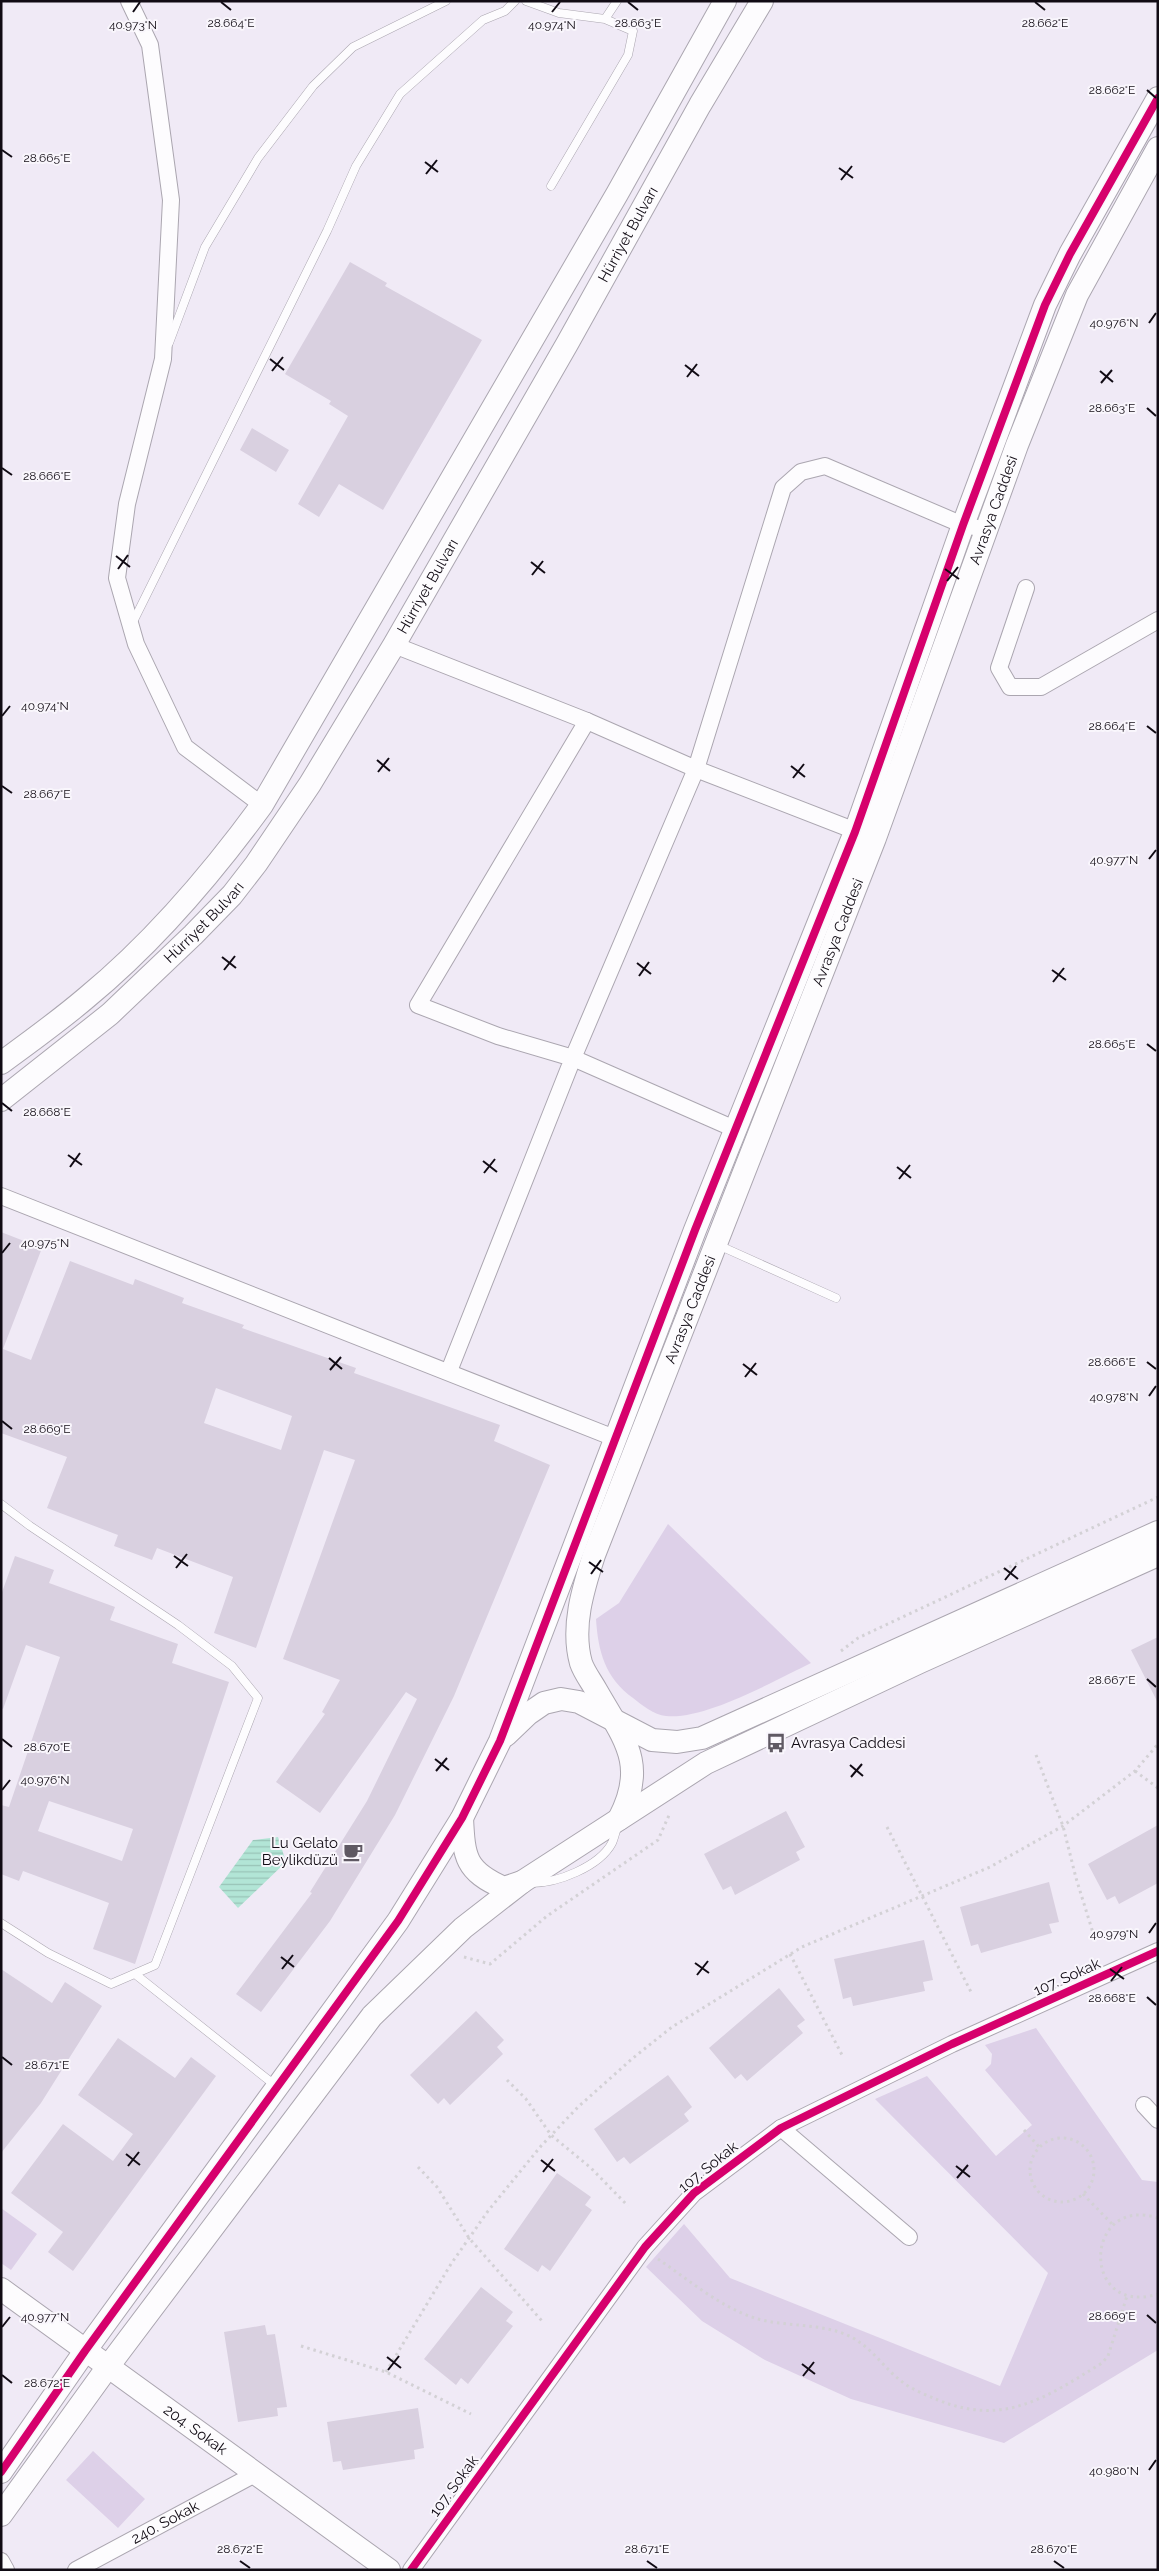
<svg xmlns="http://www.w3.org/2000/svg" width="1159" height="2571" viewBox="0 0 1159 2571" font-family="Raleway,sans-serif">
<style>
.green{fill:#ddd0e8}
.water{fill:url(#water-rules)}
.building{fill:#d9d0e0;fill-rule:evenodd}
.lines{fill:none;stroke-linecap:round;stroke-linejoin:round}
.lane-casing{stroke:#aba6b0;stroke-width:9}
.street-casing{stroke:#aba6b0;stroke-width:18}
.secondary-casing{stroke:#aba6b0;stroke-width:24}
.path{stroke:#d3d1d5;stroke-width:3;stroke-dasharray:2.5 4;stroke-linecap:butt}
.lane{stroke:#fdfcfe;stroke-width:8}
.street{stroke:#fdfcfe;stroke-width:16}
.secondary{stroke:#fdfcfe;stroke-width:22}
.cycleway-casing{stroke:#f9f6fc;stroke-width:11}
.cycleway{stroke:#d6006c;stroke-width:8}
.ticks{fill:none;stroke:#110b14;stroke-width:2}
.labels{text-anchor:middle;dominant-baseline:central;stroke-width:4;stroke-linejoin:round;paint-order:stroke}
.street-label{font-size:15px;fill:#110b14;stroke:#f9f6fc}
.poi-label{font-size:15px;fill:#110b14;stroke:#f9f6fc;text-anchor:start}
.ticks-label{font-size:12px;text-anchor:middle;fill:#110b14;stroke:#f9f6fc;stroke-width:4;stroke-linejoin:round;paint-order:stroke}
</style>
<defs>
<pattern id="water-rules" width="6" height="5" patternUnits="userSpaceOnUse" patternTransform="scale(1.25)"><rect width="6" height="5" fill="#b2e5d6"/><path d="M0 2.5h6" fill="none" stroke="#98c3b7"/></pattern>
</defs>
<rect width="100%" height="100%" fill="#f0eaf6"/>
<path class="green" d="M668,1524L811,1663C776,1680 705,1720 666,1716C654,1715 642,1705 633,1698C605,1678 598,1651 596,1619L619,1603Z
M1036,2028L1142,2180L1158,2182V2350L1004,2443L851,2399L765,2360L702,2321L646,2267L684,2224L730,2278L1000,2386L1048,2273L875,2099L927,2076L996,2156L1032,2125L985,2070L991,2064L992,2054L985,2045Z
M1,2208L37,2234L11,2270L1,2263Z
M93,2451L145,2499L118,2528L66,2480Z"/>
<path class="water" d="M278,1837L286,1862L238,1908L219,1887L253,1840Z"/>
<path class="building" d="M350,262L387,283L385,286L482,340L383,510L339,484L319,517L298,504L348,416L329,404L331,401L285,374Z
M252,428L289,450L276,472L240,450Z
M1,1232L42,1248L3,1349L31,1360L70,1261L133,1285L135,1279L184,1298L182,1303L244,1325L242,1328L356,1368L354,1373L500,1425L494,1441L550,1465L454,1696L395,1815L330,1921L261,2012L236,1994L312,1893L310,1892L367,1801L417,1699L406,1692L320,1813L276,1782L325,1714L322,1712L340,1680L283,1659L355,1460L324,1450L256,1648L214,1633L233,1577L157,1548L152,1560L114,1546L118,1535L47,1508L67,1457L1,1433ZM216,1388L292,1416L281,1450L204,1423Z
M15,1556L54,1570L49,1583L115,1607L110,1620L178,1644L172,1663L229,1682L135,1964L93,1949L109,1903L23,1871L19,1881L1,1874V1805L9,1807L60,1657L26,1645L3,1709L1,1708V1595ZM49,1801L133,1829L122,1861L38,1831Z
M1158,1637V1703L1131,1650Z
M786,1811L805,1847L796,1852L800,1860L735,1895L731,1886L723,1890L704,1854Z
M1158,1825V1883L1119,1904L1115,1896L1107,1900L1088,1864Z
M1049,1882L1059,1922L1049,1924L1052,1933L981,1953L978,1944L971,1946L960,1907Z
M924,1940L933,1980L923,1982L925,1991L853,2006L851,1997L843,1999L834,1959Z
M1,1969L52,2003L65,1982L102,2006L41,2103L1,2153Z
M779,1988L805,2020L797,2026L803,2033L747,2081L741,2074L735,2079L709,2048Z
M476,2011L504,2040L497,2047L503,2054L450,2105L444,2098L438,2104L410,2075Z
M118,2038L175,2078L191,2057L216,2076L73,2271L48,2252L63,2232L11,2193L63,2124L113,2161L133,2134L78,2095Z
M668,2075L692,2107L684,2114L689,2121L630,2164L624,2157L617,2162L594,2129Z
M557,2173L591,2197L585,2205L592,2210L550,2271L542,2265L538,2272L504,2249Z
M481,2287L513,2312L506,2321L513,2326L468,2384L461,2378L456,2385L424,2359Z
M265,2325L267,2335L275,2334L287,2407L277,2408L278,2416L238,2422L224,2332Z
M418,2408L424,2448L414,2450L415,2459L343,2470L341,2461L333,2462L327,2422Z"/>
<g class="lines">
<defs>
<path id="lane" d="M526,1L559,13L605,19L633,31L628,55L551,186
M605,19L617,1
M169,343L205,247L258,158L313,86L353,47L446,1
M132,624L327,231L356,166L400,94L483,20L505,11L515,1
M718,1245L836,1298
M1,1504L30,1526L178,1625L232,1666L258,1698L155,1965L111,1984L48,1953L1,1923
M532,1883C557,1883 599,1867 612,1843C614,1839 615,1833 617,1828
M135,1974L276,2086"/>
<g id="street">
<path d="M129,1L150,45L171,200L163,359L127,504L117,578L136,644L185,747L262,805"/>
<path d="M1026,588L999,668L1010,687H1041L1158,620"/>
<path d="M394,645L587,721L696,769L866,835"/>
<path d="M737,1130L573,1058L696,769L783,488L801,472L825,466L963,525L974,527"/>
<path d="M1,1196L617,1439"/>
<path d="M449,1371L573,1058L498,1036L418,1005L587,721"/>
<path d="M1144,2105L1158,2120"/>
<path d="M781,2128L909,2237"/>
<path d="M1,2561L6,2570"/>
<path id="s1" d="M76,2570L255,2474"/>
<path d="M411,2570L645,2247L694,2193L781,2128L952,2044L1158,1951"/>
</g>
<g id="secondary">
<path d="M1,1063C30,1042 59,1021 86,998C153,943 211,875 262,805L617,194L725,1"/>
<path id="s2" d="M1,1100L110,1014L193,935L232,895L256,864L310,784L394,645L567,344L700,105L762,1"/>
<path d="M506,1735L528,1714L544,1703L561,1699L579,1702L652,1740L677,1742L702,1738L1158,1532"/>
<path d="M462,1818C464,1857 465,1871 504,1888L522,1882"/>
<path id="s3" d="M619,1819C648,1764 624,1739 596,1690C591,1681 584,1672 581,1663C571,1627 583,1589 594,1555L875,838L1017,445L1077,295L1158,148"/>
<path id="s4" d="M1,2289L389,2570"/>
<path d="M1,2472L85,2351L398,1921L462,1818L500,1741L695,1230L855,832L963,525L1045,305L1070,254L1158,98"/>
<path d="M1,2515L107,2368L372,2016L463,1928L522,1882L706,1763L920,1662L1158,1555"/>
</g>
</defs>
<use href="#lane" class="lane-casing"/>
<use href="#street" class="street-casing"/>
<use href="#secondary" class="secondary-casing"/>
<path class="path" d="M841,1651L858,1638L1158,1497
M1036,1755L1063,1826L1076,1878L1094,1936
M1135,1771L1158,1788
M887,1827L971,1992
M790,1954L842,2055
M464,1957L490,1964L547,1916L658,1840L670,1813
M507,2080L526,2099L551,2135L591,2168L628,2206
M1024,2130L1040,2148
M1030 2170a32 32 0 1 1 64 0a32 32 0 1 1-64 0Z
M418,2167L437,2187L469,2238L542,2321
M1083,2194L1113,2225
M1158,2218C1083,2194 1080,2318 1158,2294
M658,2259C689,2280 721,2308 758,2319C787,2327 819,2323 847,2335C870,2345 882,2366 901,2381C911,2389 926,2395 938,2400C1004,2427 1047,2397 1102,2363L1108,2356L1127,2296
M301,2346L386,2372L471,2414
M386,2372L451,2264L488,2211L541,2146L578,2107L633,2058L672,2027L802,1947L990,1867L1063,1826L1135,1771L1158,1744"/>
<use href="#lane" class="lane"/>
<use href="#street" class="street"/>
<use href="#secondary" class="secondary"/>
<defs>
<path id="cycleway" d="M1,2472L85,2351L398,1921L462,1818L500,1741L695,1230L855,832L963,525L1045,305L1070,254L1158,98
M411,2570L645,2247L694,2193L781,2128L952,2044L1158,1951"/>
</defs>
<use href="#cycleway" class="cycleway-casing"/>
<use href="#cycleway" class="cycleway"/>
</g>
<path class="ticks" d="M221,2L231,10M628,2L638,10M1035,2L1045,10M133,12L140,2M552,12L560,2M1147,90L1156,98M2,150L12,157M425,162L438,172M839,168L853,178M426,174L437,160M841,180L852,166M1149,323L1156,313M270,359L284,370M685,365L699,376M272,371L283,357M1100,371L1113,382M687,377L697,364M1101,383L1112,370M1147,408L1156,416M2,468L12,475M116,556L130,567M531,562L545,573M118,569L128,555M945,569L959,579M532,575L543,561M947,581L958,567M2,716L10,706M1147,726L1156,733M377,760L390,771M791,766L805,777M378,772L389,758M793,778L804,764M2,786L12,793M1149,859L1156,850M222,957L236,968M637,963L651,974M224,970L235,956M1052,970L1066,980M639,976L649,962M1053,982L1064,968M1147,1044L1156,1051M2,1103L12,1111M68,1155L82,1165M483,1161L497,1172M70,1167L80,1153M897,1167L911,1178M484,1173L495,1159M899,1179L910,1165M2,1253L10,1243M329,1358L342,1369M1147,1362L1156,1369M743,1364L757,1375M330,1370L341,1357M745,1377L756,1363M1149,1396L1156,1386M2,1421L12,1429M174,1556L188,1566M589,1562L603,1572M176,1568L187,1554M1004,1568L1018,1579M591,1574L601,1560M1005,1580L1016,1566M1147,1679L1156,1687M2,1739L12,1747M435,1759L449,1770M850,1765L863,1776M436,1771L447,1758M851,1777L862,1764M2,1790L10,1780M1149,1933L1156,1923M281,1957L294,1967M695,1963L709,1973M282,1969L293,1955M1110,1969L1124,1979M697,1975L708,1961M1111,1981L1122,1967M1147,1997L1156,2005M2,2057L12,2065M126,2154L140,2165M541,2160L555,2171M128,2166L139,2152M956,2166L970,2177M543,2172L553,2159M957,2178L968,2165M1147,2315L1156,2323M2,2327L10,2317M387,2357L401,2368M802,2364L815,2374M388,2370L399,2356M2,2375L12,2383M803,2376L814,2362M1149,2470L1156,2460M240,2561L250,2568M647,2561L657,2568M1054,2561L1064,2568"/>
<defs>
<symbol id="bus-bare" viewBox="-9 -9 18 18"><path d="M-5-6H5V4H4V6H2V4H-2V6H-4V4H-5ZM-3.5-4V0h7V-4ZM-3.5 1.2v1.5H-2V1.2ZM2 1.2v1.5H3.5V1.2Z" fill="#5f5963" stroke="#f9f6fc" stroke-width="2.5" paint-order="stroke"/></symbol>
<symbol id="cafe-bare" viewBox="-9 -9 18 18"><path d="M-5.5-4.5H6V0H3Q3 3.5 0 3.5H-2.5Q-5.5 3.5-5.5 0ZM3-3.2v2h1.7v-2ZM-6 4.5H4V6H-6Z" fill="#5f5963" stroke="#f9f6fc" stroke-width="2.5" paint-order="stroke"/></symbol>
</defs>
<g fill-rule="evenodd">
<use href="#bus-bare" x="762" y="1729" width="28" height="28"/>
<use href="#cafe-bare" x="339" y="1838" width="28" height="28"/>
</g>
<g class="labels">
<g class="street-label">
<text stroke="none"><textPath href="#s2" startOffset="1080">Hürriyet Bulvarı</textPath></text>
<text stroke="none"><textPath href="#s3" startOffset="1400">Avrasya Caddesi</textPath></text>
<text stroke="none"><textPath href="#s2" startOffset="675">Hürriyet Bulvarı</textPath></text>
<text stroke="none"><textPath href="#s2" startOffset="270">Hürriyet Bulvarı</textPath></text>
<text stroke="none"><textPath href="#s3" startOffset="950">Avrasya Caddesi</textPath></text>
<text stroke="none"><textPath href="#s3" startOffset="545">Avrasya Caddesi</textPath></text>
<text transform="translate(1067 1977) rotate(-24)">107. Sokak</text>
<text transform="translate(708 2167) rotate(-39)">107. Sokak</text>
<text stroke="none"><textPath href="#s4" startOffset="240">204. Sokak</textPath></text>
<text transform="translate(454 2486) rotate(-54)">107. Sokak</text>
<text stroke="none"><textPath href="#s1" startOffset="101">240. Sokak</textPath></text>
</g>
<g class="poi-label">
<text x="791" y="1743">Avrasya Caddesi</text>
<text x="338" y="1843" text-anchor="end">Lu Gelato<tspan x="338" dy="17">Beylikdüzü</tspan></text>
</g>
</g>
<g class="ticks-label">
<text x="231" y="27">28.664°E</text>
<text x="638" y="27">28.663°E</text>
<text x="1045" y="27">28.662°E</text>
<text x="133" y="29">40.973°N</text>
<text x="552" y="29">40.974°N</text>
<text x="1112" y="94">28.662°E</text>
<text x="47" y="162">28.665°E</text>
<text x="1114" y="327">40.976°N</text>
<text x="1112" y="412">28.663°E</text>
<text x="47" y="480">28.666°E</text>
<text x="45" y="710">40.974°N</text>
<text x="1112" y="730">28.664°E</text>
<text x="47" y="798">28.667°E</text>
<text x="1114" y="864">40.977°N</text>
<text x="1112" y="1048">28.665°E</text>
<text x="47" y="1116">28.668°E</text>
<text x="45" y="1247">40.975°N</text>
<text x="1112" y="1366">28.666°E</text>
<text x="1114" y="1401">40.978°N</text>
<text x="47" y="1433">28.669°E</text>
<text x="1112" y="1684">28.667°E</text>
<text x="47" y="1751">28.670°E</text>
<text x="45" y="1784">40.976°N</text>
<text x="1114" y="1938">40.979°N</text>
<text x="1112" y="2002">28.668°E</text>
<text x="47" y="2069">28.671°E</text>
<text x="1112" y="2320">28.669°E</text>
<text x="45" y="2321">40.977°N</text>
<text x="47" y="2387">28.672°E</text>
<text x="1114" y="2475">40.980°N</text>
<text x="240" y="2553">28.672°E</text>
<text x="647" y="2553">28.671°E</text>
<text x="1054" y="2553">28.670°E</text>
</g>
<rect width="1159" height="2571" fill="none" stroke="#110b14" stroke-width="5"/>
</svg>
